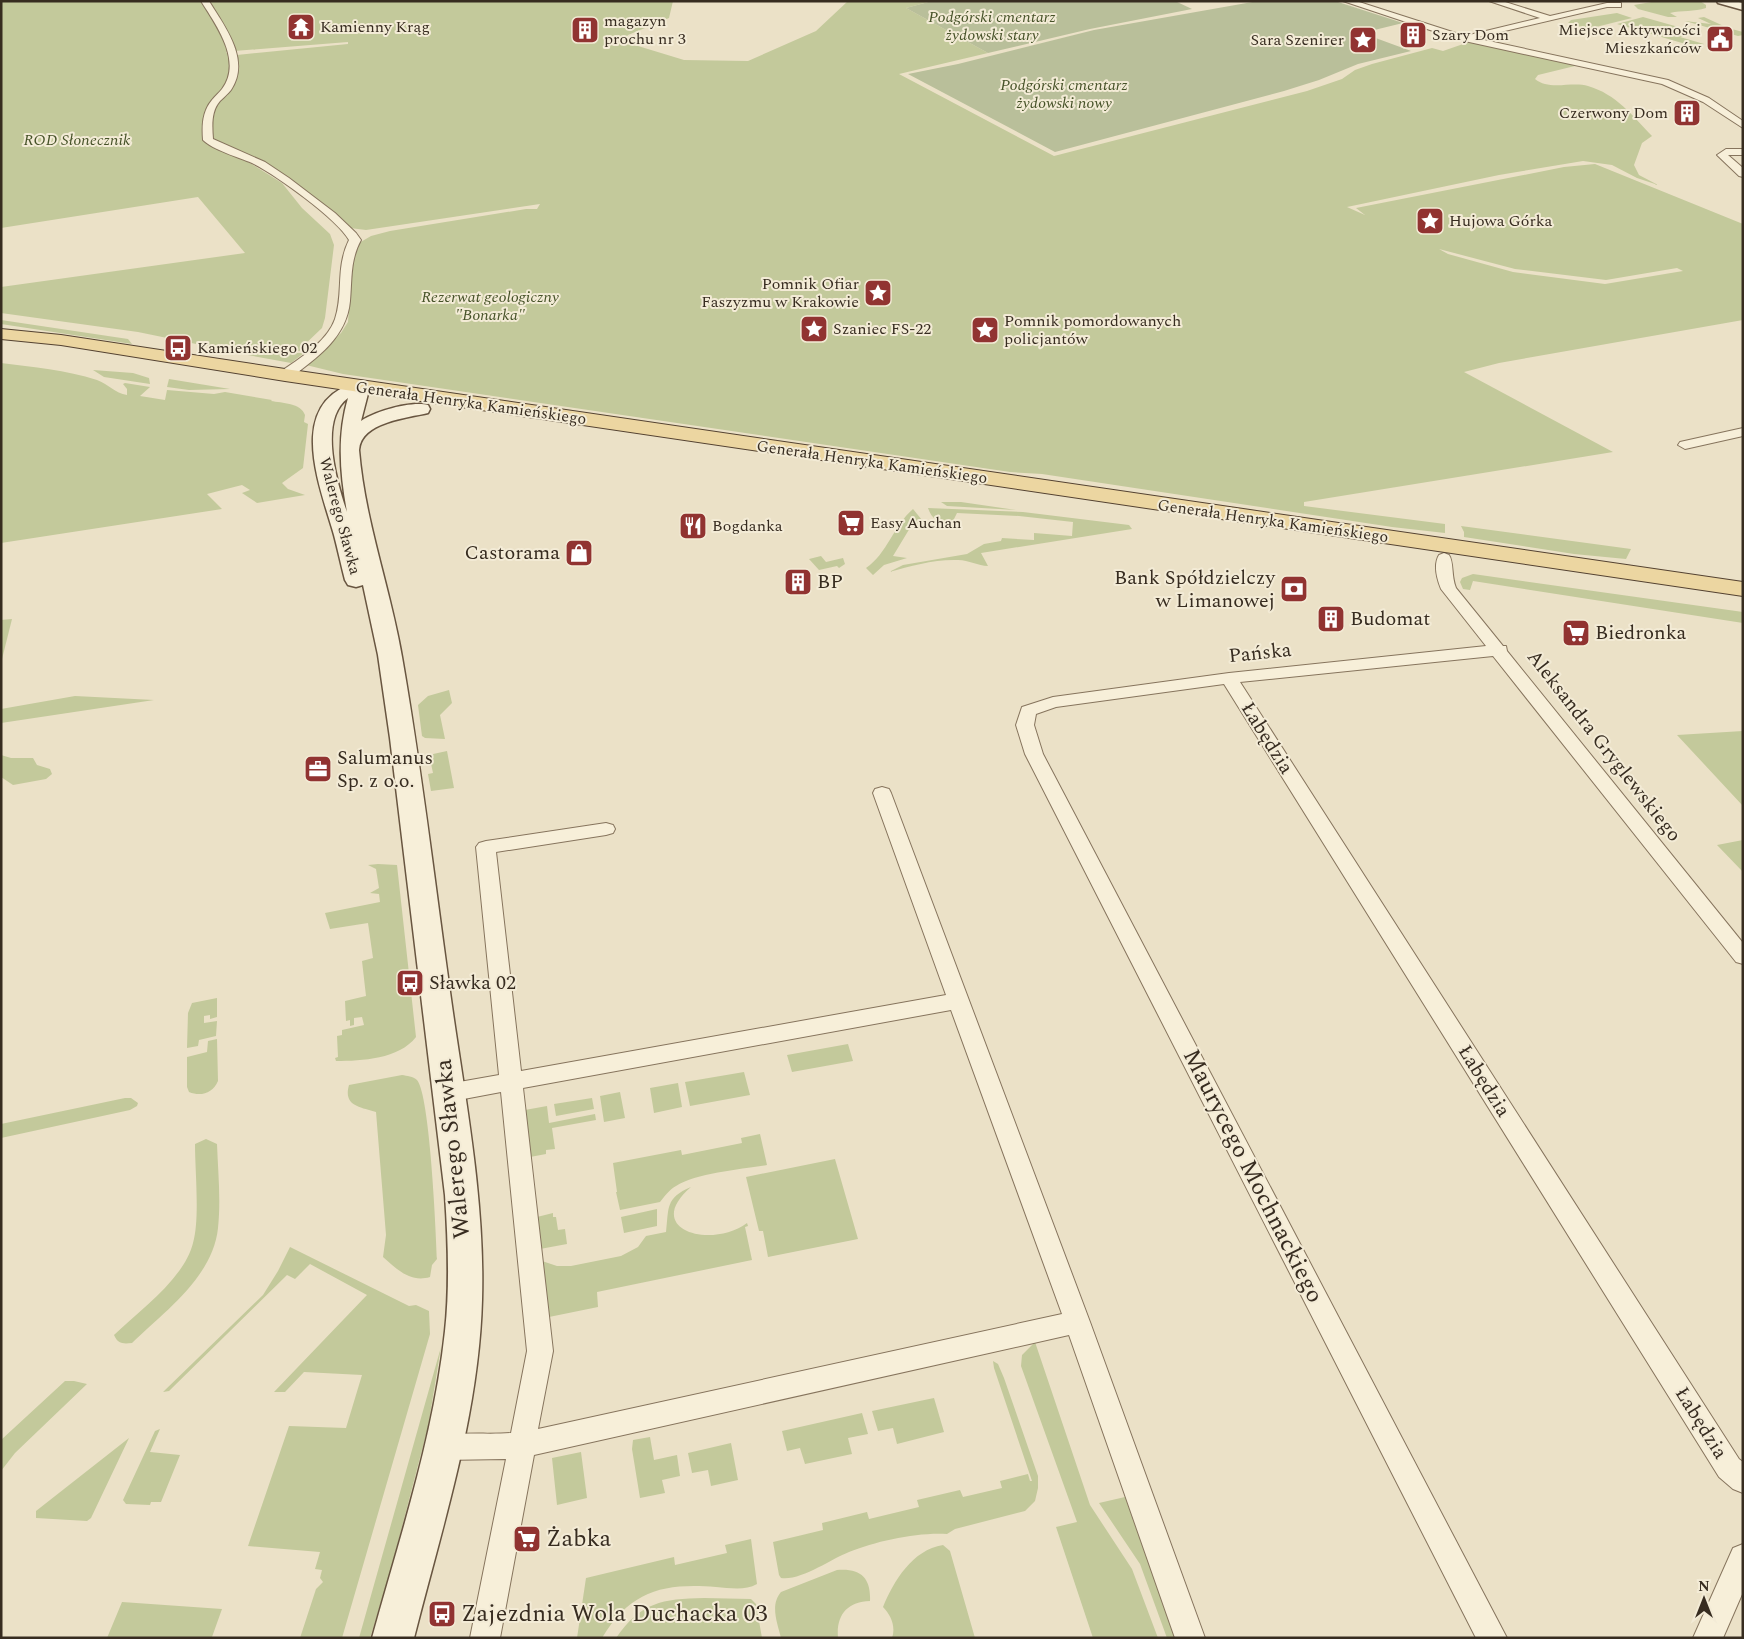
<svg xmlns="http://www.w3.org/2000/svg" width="1744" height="1639" viewBox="0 0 1744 1639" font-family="Spectral,serif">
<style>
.green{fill:#c3c99b;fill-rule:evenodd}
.cemetery{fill:#b9bf9a}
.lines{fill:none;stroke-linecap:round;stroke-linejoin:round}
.street-casing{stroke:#86745d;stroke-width:2}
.secondary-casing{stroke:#685540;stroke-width:3}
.primary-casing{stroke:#544231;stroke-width:2}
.street{fill:#f7efd9;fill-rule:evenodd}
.secondary{fill:#f7efd9;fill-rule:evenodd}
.primary{fill:#ecd6a1;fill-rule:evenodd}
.labels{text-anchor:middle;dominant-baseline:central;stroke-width:4;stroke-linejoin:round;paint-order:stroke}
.far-park-label{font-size:16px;font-style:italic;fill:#465228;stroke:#f3ebd6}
.far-poi-label{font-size:16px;fill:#372c20;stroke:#f3ebd6;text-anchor:start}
.far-street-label{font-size:16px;fill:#372c20;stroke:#f3ebd6}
.poi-label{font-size:20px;fill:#372c20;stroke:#f3ebd6;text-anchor:start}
.street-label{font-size:20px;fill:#372c20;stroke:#f3ebd6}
.near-street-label{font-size:24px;fill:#372c20;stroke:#f3ebd6}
.near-poi-label{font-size:24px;fill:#372c20;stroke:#f3ebd6;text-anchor:start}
</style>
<rect width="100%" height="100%" fill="#ebe1c7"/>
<path class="green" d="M1,1H203L228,49L226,53L230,54L229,79L204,119L202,128L205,141L250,163L282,183L302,208L330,234L334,245L325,318L322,328L300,349L306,350L282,353H240L138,332L1,313V287L245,253L198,197L1,228Z
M210,1H673L669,18L628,35L621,43L638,46L684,60L748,61L816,31L848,1H932L906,8L988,53L899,74L1054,156L1307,91L1342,79L1355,70L1372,64L1432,48L1443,51L1469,42L1579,65L1538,75L1535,79C1549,91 1572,81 1588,86C1616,94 1633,116 1652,136L1642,143L1634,165L1639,175L1658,185L1637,178L1612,165L1583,161L1499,175L1347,207L1365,215L1356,208L1564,167L1595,164L1743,224V320L1499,363L1464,372L1613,452L1304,502V506L1445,524V533L1392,527L1042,474L1010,472L343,374L306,365L341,333L348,322L353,253L359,243L371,236L390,231L526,209H537L540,204L366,230L350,228L296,183L274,169L222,145L212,138C211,132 208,124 210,118C217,90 242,92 237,55L348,44V42L234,51ZM1439,249L1515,269L1606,280L1677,268L1683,271L1605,284L1513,272L1448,254Z
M1657,1H1700L1706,5V8C1694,12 1682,10 1670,13L1677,17H1668L1638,9L1634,5Z
M1617,13L1632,18L1588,29L1568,23L1571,20Z
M1643,17L1689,30L1695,29L1702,31L1680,37L1704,44L1690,47L1689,45L1617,24Z
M1704,17L1728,28L1743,32V35L1738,36L1685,21L1711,24L1698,18Z
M1,320L128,339L132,344L1,324Z
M250,353H304L291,363L242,354Z
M1,363C33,367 66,370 97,380C108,384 115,393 127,395V389L123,384L125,383L150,387L140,396L165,400L167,390L214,394L225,392L272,400L271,401C282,403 301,403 305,415L304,422L308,424L303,468L282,483L288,489L305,495L257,503L242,493L250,490L242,485L207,494L222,509L1,543Z
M93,370L133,373L149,378L150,384L104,377Z
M169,379L230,389L189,390L167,387Z
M941,502H961L1016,510L947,506Z
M928,508L1023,512L1129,525L1132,529L981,553L988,566C978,566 969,560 958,560C935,559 911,566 889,572L903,565L967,554L984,544L1001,541L1002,538L1034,540V533L1072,536L1073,522L1019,516L957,513L952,523C940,524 932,520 928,508Z
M913,509L926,525L913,523L893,556L907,558L884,565L873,575L866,568C887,554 894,525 913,509Z
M1461,526L1631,549L1626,559L1574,554L1464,537V532Z
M821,556L826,562L843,558L845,564L839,568L837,566L819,570L809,559Z
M1473,574L1743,612V623L1473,581L1470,590L1463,589L1460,582L1462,578Z
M12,619L1,663V620Z
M449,690L452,703L440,715L445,739L425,738L422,736L418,705L428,696Z
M75,696L154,700L1,723V709Z
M1743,731V806L1677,735Z
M447,751L454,788L431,791L428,774L433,773L430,759L425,760L424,756Z
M1,755L11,758H33L37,765L50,769L52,774L46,779L13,785L1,777Z
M1743,840V872L1717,845Z
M378,864L397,865L416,1037C399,1059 362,1061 336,1061L335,1058L338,1057L337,1036L342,1035V1030L364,1025L362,1017L354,1018V1025L350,1026V1020L346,1021L345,1001L366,996L362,961L373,958L368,923L330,929L325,913L380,902L379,894L370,893L379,888L376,869L368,865Z
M217,998V1017L210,1019V1015L204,1016V1023L217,1021L216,1036L199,1040L198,1046L187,1048L188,1013L192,1003Z
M217,1039L218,1081C213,1093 201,1097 189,1092L187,1087V1057L207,1052L208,1041Z
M848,1044L853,1061L792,1072L787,1055Z
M744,1072L750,1095L690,1106L685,1082Z
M402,1075C407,1076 413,1076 417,1080C430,1095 436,1232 437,1259L432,1265L430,1277C410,1283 397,1269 383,1257L386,1235L376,1112C360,1107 343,1106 349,1085Z
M678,1083L682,1107L654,1113L650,1088Z
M620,1092L625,1118L604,1122L600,1096Z
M125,1098H131L138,1103L137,1106L130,1110L1,1138V1124Z
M592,1098L594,1109L556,1116L554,1104Z
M547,1106L549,1123L595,1114L596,1120L552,1128L555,1149L546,1150V1154L530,1157L525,1110Z
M760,1134L767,1165C743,1169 696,1173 676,1186C669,1190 665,1196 660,1202L620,1210L616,1192H617L613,1163L681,1150L682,1155L742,1143L741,1138Z
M206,1139L217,1144C218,1172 221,1200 218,1228C213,1277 164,1312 132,1343C123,1344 118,1344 114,1335C140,1310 184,1279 193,1243C200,1219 195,1171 195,1144Z
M835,1159L858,1239L768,1257L763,1231H759L746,1177Z
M691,1187C642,1229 710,1250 747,1223L748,1226L745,1227L752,1260L597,1292L598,1307L549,1317L542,1261L557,1266H571L621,1256L638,1247L646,1236L666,1232C669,1208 665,1198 691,1187Z
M657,1209V1226L624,1233L621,1217Z
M553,1213V1217H556L558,1230L565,1229L567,1244L540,1249L537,1217Z
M290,1247L409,1306L416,1305L429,1311L430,1334L342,1638H300L316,1589L323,1582L320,1578L322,1570L315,1569L320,1552L248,1546L289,1426L346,1428L362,1375L304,1372L285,1392H274L367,1295L310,1264L295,1279L287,1275L169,1391L163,1392L263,1295L278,1271Z
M1035,1342L1090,1505L1132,1569L1158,1638H1093L1056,1527L1077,1522L1021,1366L1022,1355Z
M441,1347L428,1427L391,1569L370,1638H359Z
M993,1361L998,1364L1004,1378L1038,1476V1488L1035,1501L1025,1511L955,1529L947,1534C918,1532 876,1541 849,1552C831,1559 801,1581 781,1578L779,1575L773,1542L823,1530L822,1523L867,1512L869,1519L919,1507L917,1500L960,1490L963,1497L1002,1488L1000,1481L1028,1474L1030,1481H1032L994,1368Z
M65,1381H74L87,1384L15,1453L1,1471V1440Z
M934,1398L944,1432L897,1444L893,1428L878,1431L872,1411Z
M862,1413L868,1434L848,1438L852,1454L805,1464L800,1448L787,1451L782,1431Z
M160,1429L150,1452L180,1455L161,1502H151L150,1505L126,1504L123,1500L155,1431Z
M650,1437L654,1460L677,1455L680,1476L662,1480L665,1493L640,1498L632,1449L633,1440Z
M129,1438L91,1518L87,1521L36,1518V1511Z
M731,1443L738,1480L711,1486L708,1470L692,1473L688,1453Z
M581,1452L587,1498L557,1505L552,1458Z
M1125,1497L1175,1638H1167L1140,1564L1099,1503Z
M751,1539L757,1584C745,1591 730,1588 716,1587C664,1583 631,1590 602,1638H577L586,1578L674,1557L675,1565L727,1553L725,1545Z
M943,1545L950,1551L975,1638H892C896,1627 891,1615 883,1607C894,1581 912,1550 943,1545Z
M837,1570C861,1568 871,1578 870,1601C847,1602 836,1615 838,1638H781C777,1622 770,1605 781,1592Z
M704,1598L751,1599L756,1604L762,1638H616C641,1602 662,1599 704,1598Z
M122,1602L222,1609L212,1637L107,1638Z"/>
<path class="cemetery" d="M932,1H1175L1192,9L1090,29L988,53L906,8Z
M1258,1H1335L1403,23L1362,33L1411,51L1358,64L1319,80L1284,91L1055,152L908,74L958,64L1094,30Z"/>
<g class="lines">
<defs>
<path id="street" d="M201,1H209C225,27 251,60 231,90C228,94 224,97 220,101C211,111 212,126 213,139L265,162L289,178L335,213L356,233L361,240C350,260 352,279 350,301C347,337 317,358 290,378L285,379L279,375L280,372C299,359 327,342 335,319C344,292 335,269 349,240C336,218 276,175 252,163C238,157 213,150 203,140C202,126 202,112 212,100C215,96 219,93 222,89C243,61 216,25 201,1Z
M1343,1H1356L1465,36L1540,18L1489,1H1502L1550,16L1607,3H1621V7H1607L1475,38L1668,80L1709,98L1743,121V128L1703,102L1662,84L1460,40Z
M1726,149H1743V155H1728L1743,168V177L1739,176L1717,155Z
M1743,428V436L1685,449L1678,445L1680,442Z
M1444,553L1449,555C1454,562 1451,576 1456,588L1503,646H1506L1507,651L1743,943V964L1736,962L1493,656L1240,682L1739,1459L1743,1462V1493L1733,1489L1719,1477L1224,684L1056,707L1036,714L1034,725L1043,754L1507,1638H1476L1025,754L1016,725L1022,707L1053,697L1229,673L1486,646L1441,589C1437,579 1433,565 1439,555Z
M882,787L889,789L891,793L1090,1322L1205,1638H1175L1069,1335L534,1455L500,1638H470L506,1459L442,1460L432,1456L428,1447L432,1438C451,1431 489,1435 511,1433L527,1351L501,1092L448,1102L440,1099L437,1093L440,1087L448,1084L499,1075L476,847L479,843L486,841L606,823L613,825L615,829L613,833L606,835L496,852L521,1071L946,995L873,793L875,789ZM951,1010L1062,1314L538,1429L553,1351L523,1088Z
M1743,1544V1592L1723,1638H1693L1733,1548Z"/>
<path id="secondary" d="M1717,1H1735L1743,3V10L1718,3Z
M361,381L367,382L370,386L361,421C376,411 411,401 428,405L430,409L428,413C407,418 361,422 359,450C365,522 390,587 402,657C422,771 435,885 451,999C465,1099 485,1199 482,1300C479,1415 442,1527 414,1638H372C400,1537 434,1435 445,1331C450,1286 448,1240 445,1195L390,738L378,655L363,585L356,587L348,585L345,580C341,565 338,550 334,535C319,483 284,400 361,381ZM348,398C337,436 340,473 347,512C337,483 318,420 348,398Z"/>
<path id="primary" d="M1,329L61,335L285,369L1743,582V596L285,381L61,345L1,339Z"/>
</defs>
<use href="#street" class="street-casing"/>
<use href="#secondary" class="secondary-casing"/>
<use href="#primary" class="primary-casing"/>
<use href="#street" class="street"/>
<use href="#secondary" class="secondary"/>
<use href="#primary" class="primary"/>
</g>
<defs>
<symbol id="temple-square" viewBox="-11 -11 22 22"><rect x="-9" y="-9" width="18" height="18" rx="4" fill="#913331" stroke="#f3ebd6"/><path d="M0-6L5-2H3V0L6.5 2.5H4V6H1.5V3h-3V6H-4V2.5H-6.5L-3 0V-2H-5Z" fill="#fff"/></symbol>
<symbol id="building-square" viewBox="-11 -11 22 22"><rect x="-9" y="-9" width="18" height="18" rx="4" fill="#913331" stroke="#f3ebd6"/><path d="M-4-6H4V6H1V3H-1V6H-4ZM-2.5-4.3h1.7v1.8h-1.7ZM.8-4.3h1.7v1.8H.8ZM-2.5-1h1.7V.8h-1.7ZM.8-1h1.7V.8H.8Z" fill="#fff"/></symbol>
<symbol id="civic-square" viewBox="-11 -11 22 22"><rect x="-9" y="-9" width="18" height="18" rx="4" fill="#913331" stroke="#f3ebd6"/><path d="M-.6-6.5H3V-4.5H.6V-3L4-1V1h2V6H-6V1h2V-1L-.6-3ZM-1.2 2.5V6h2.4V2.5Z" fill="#fff"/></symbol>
<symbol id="sight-square" viewBox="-11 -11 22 22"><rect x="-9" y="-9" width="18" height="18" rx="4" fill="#913331" stroke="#f3ebd6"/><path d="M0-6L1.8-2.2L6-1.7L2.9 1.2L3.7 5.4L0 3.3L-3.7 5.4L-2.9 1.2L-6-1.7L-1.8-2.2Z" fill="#fff"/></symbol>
<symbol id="bus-square" viewBox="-11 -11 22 22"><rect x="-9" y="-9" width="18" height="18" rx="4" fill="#913331" stroke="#f3ebd6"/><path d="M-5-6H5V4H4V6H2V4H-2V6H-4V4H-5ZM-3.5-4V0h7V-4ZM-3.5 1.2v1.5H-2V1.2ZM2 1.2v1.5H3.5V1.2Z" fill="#fff"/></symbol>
<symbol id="supermarket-square" viewBox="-11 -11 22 22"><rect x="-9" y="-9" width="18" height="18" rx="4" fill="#913331" stroke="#f3ebd6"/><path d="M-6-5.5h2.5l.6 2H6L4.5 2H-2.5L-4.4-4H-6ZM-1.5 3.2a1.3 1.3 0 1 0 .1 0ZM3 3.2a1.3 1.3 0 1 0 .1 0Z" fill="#fff"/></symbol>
<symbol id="restaurant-square" viewBox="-11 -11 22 22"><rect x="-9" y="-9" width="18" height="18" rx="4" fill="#913331" stroke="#f3ebd6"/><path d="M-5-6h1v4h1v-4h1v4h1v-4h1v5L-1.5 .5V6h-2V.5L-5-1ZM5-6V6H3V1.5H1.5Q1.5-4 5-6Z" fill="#fff"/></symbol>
<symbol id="shop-square" viewBox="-11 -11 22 22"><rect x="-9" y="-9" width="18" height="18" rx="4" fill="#913331" stroke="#f3ebd6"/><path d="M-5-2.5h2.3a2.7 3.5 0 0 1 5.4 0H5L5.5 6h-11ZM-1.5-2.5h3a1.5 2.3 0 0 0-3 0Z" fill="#fff"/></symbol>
<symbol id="bank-square" viewBox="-11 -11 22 22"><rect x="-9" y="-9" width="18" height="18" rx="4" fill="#913331" stroke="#f3ebd6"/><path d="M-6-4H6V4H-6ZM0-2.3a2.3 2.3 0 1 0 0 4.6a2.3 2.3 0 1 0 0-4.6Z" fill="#fff"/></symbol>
<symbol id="office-square" viewBox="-11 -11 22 22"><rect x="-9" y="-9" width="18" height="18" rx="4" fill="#913331" stroke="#f3ebd6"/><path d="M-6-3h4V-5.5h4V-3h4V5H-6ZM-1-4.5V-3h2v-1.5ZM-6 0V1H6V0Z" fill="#fff"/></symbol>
</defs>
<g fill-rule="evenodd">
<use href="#temple-square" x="285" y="11" width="32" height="32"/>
<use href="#building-square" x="569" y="14" width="32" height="32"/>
<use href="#building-square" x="1397" y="19" width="32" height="32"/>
<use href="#civic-square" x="1704" y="23" width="32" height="32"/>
<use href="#sight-square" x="1347" y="24" width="32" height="32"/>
<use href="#building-square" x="1671" y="97" width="32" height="32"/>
<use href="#sight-square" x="1414" y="205" width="32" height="32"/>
<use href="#sight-square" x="862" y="277" width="32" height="32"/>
<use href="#sight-square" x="798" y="313" width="32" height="32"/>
<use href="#sight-square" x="969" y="314" width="32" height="32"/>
<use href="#bus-square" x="162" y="332" width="32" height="32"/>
<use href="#supermarket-square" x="835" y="507" width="32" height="32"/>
<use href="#restaurant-square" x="677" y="510" width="32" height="32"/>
<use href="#shop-square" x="563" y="537" width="32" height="32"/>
<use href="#building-square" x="782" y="566" width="32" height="32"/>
<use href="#bank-square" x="1278" y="573" width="32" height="32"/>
<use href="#building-square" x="1315" y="603" width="32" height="32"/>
<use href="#supermarket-square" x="1560" y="617" width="32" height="32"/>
<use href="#office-square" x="302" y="753" width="32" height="32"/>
<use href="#bus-square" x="394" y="967" width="32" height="32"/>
<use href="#supermarket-square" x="511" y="1523" width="32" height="32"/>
<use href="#bus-square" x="426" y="1598" width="32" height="32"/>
</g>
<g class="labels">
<g class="far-park-label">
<text x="992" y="17">Podgórski cmentarz<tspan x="992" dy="18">żydowski stary</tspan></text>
<text x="1064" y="85">Podgórski cmentarz<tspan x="1064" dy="18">żydowski nowy</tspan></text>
<text x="77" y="140">ROD Słonecznik</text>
<text x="490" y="297">Rezerwat geologiczny<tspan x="490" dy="18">"Bonarka"</tspan></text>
</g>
<g class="far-poi-label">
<text x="604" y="21">magazyn<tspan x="604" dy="18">prochu nr 3</tspan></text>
<text x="320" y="27">Kamienny Krąg</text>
<text x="1701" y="30" text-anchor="end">Miejsce Aktywności<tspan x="1701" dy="18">Mieszkańców</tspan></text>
<text x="1432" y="35">Szary Dom</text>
<text x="1344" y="40" text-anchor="end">Sara Szenirer</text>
<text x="1668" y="113" text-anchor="end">Czerwony Dom</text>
<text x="1449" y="221">Hujowa Górka</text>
<text x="859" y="284" text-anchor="end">Pomnik Ofiar<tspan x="859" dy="18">Faszyzmu w Krakowie</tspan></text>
<text x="1004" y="321">Pomnik pomordowanych<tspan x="1004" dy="18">policjantów</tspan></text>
<text x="833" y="329">Szaniec FS-22</text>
<text x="197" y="348">Kamieńskiego 02</text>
<text x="870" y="523">Easy Auchan</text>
<text x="712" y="526">Bogdanka</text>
</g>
<g class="far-street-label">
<text transform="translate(471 403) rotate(8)">Generała Henryka Kamieńskiego</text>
<text transform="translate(872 462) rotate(8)">Generała Henryka Kamieńskiego</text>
<text transform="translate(340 516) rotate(75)">Walerego Sławka</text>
<text transform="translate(1273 521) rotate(8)">Generała Henryka Kamieńskiego</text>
</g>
<g class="poi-label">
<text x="560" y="553" text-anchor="end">Castorama</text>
<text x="1275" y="578" text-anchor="end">Bank Spółdzielczy<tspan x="1275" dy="23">w Limanowej</tspan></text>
<text x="817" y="582">BP</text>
<text x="1350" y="619">Budomat</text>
<text x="1595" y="633">Biedronka</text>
<text x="337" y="758">Salumanus<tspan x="337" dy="23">Sp. z o.o.</tspan></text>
<text x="429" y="983">Sławka 02</text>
</g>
<g class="street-label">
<text transform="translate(1260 653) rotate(-6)">Pańska</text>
<text transform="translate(1267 738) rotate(58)">Łabędzia</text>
<text transform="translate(1604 746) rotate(52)">Aleksandra Gryglewskiego</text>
<text transform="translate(1484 1081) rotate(58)">Łabędzia</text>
<text transform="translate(1701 1423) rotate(58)">Łabędzia</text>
</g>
<g class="near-street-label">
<text transform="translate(453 1149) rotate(-96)">Walerego Sławka</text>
<text transform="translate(1253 1176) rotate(63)">Maurycego Mochnackiego</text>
</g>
<g class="near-poi-label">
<text x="546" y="1539">Żabka</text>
<text x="461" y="1614">Zajezdnia Wola Duchacka 03</text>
</g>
</g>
<rect width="1744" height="1639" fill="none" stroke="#372c20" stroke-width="5"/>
<g transform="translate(1704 1599)" stroke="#f3ebd6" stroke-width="4" paint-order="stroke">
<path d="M0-4L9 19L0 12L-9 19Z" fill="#372c20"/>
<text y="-8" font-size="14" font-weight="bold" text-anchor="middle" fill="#372c20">N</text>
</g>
</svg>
